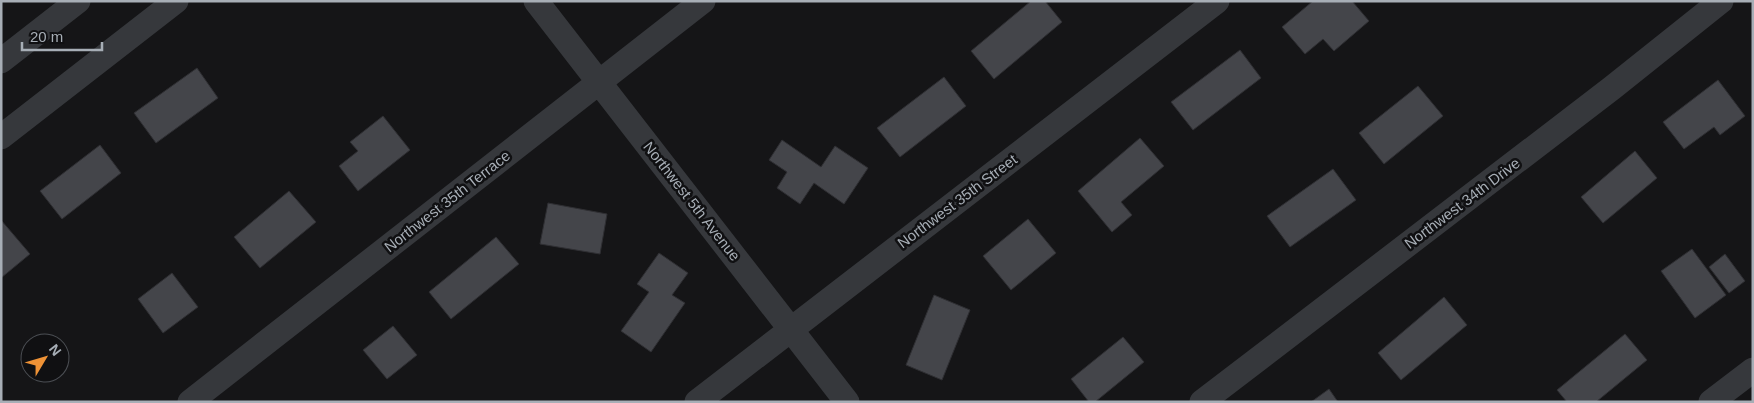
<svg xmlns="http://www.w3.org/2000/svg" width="1754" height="403" viewBox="0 0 1754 403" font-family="Arial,sans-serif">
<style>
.building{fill:#44454a;stroke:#2f2f33}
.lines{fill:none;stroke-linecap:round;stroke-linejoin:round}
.street{stroke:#36383c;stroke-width:25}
.labels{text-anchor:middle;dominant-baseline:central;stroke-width:5;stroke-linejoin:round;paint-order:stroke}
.street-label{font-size:15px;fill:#a7aeb6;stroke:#101012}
</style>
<rect width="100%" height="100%" fill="#151517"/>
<path class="building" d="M1031,1H1045L1062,22L994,79L971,51Z
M1313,1H1352L1369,21L1334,51L1323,39L1305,54L1282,27Z
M1240,50L1261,78L1193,130L1171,102Z
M197,68L218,98L156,143L134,113Z
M944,77L966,106L900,157L877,128Z
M1718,80L1745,116L1720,135L1714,127L1684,149L1663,122Z
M1418,86L1443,116L1384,164L1359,133Z
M383,116L410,150L358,191L339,166L358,151L350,142Z
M1140,138L1164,166L1121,202L1132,215L1112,232L1078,191Z
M782,140L821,167L835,146L868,168L844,204L814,183L800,204L777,188L787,172L769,160Z
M100,145L121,173L62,219L40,191Z
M1635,151L1657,178L1603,223L1581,197Z
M1333,169L1356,200L1290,247L1267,216Z
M289,191L316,222L260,268L234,237Z
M548,203L607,214L600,254L540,244Z
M1028,219L1056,253L1011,290L983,256Z
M1,220L30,254L1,278Z
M496,237L519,264L451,319L429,292Z
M1692,249L1726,295L1695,318L1661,271Z
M659,253L688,273L672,295L685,303L651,352L621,331L649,292L637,284Z
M1725,254L1745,281L1729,293L1709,267Z
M172,273L198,307L163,333L138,299Z
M934,295L970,310L942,380L906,365Z
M1444,297L1467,325L1401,380L1378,353Z
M393,326L417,355L387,379L363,350Z
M1625,334L1647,360L1596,402H1567L1557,390Z
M1123,337L1144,362L1095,402H1089L1071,379Z
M1329,389L1338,402H1311Z"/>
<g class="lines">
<path class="street" d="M536,1L847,402
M1,61L78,1
M1,137L176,1
M190,402L703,1
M697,402L1217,1
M1202,402L1612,88L1721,1
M1711,402L1753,370"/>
</g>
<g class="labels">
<g class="street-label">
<text transform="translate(447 201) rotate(-38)">Northwest 35th Terrace</text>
<text transform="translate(692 201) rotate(52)">Northwest 5th Avenue</text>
<text transform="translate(957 201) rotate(-37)">Northwest 35th Street</text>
<text transform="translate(1462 203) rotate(-37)">Northwest 34th Drive</text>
</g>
</g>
<rect width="1754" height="403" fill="none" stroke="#a7aeb6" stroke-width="5"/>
<g transform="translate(45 358) rotate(52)"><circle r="24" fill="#101012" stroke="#4c4f54"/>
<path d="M0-4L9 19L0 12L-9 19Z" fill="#ee9236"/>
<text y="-8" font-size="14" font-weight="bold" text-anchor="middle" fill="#a7aeb6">N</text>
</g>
<path d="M22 42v8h80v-8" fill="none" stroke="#a7aeb6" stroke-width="2.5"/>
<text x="30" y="42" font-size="15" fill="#a7aeb6" stroke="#101012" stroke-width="4" paint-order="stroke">20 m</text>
</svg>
